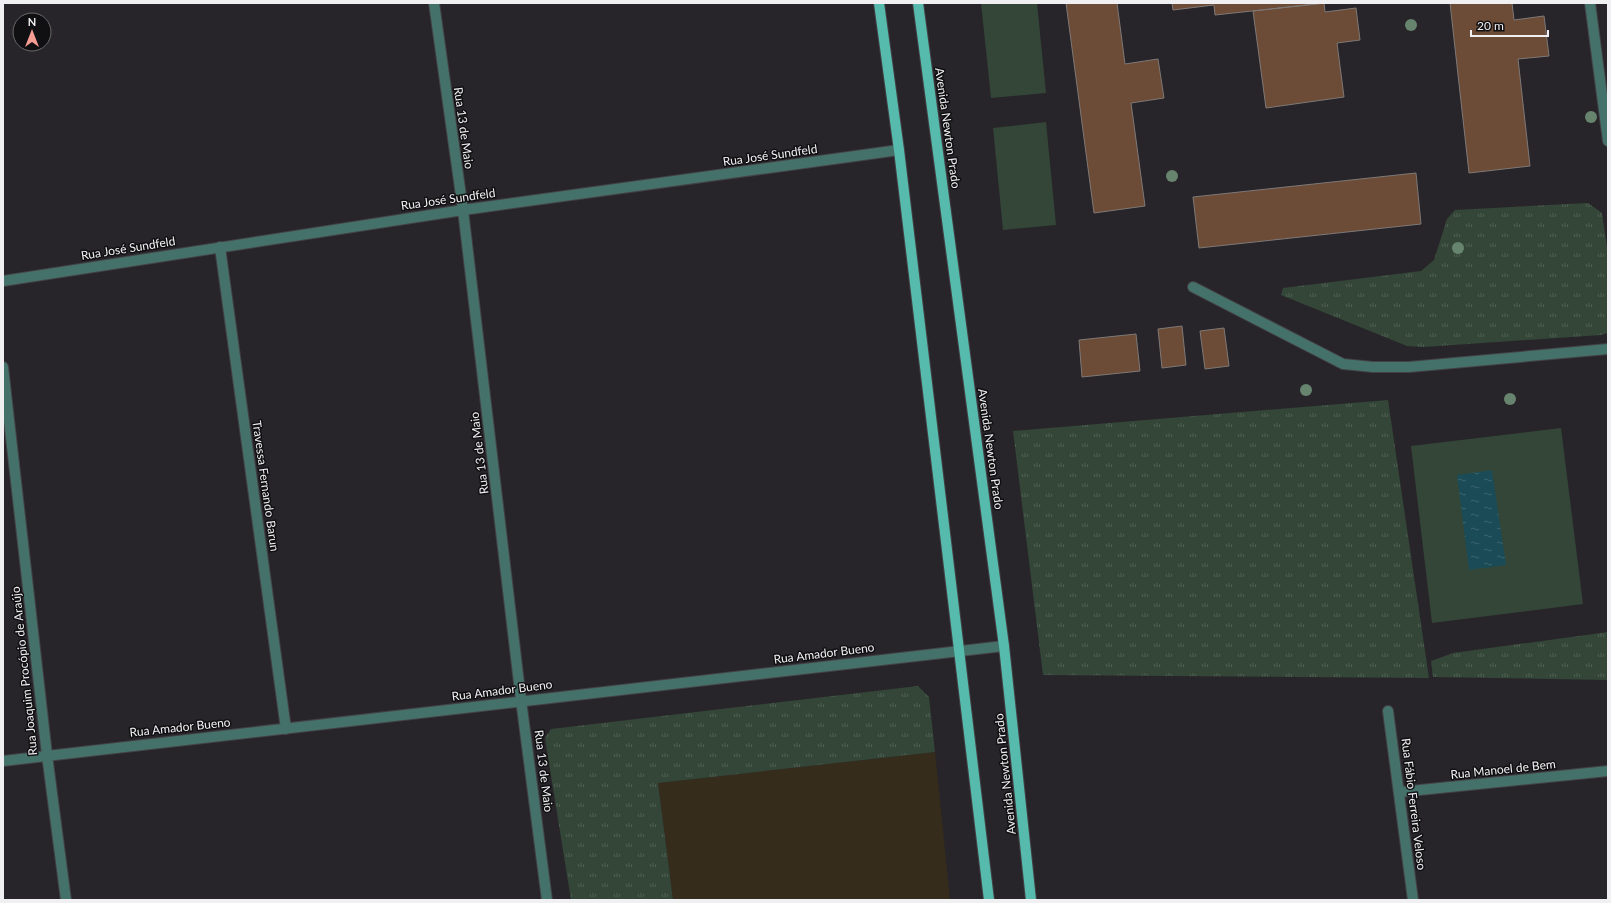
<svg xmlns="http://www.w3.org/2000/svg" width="1611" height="903" viewBox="0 0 1611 903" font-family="Lato,sans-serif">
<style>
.education{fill:#362c1c}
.grass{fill:url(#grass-tufts)}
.garden{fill:#334637}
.water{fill:url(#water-ripples)}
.building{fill:#6c4b37;stroke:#7f7976}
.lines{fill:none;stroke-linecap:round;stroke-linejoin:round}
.lane-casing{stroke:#444146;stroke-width:12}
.street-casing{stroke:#444146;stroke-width:12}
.primary-casing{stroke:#444146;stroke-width:12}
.lane{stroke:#447169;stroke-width:10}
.street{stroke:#447169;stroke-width:10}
.primary{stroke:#56bbac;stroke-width:10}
.tree{fill:#66846e}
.labels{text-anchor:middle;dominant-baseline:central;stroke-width:3;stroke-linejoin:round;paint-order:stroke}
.street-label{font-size:12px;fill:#f0eff1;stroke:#100f11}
</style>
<defs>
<pattern id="grass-tufts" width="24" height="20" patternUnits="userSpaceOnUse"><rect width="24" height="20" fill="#334637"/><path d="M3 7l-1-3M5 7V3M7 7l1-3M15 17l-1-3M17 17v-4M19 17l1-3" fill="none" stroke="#516154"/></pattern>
<pattern id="water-ripples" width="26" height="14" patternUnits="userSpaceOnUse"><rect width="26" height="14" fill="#1b4b56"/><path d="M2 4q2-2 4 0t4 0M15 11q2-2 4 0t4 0" fill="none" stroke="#3c656f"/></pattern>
</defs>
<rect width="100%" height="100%" fill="#28252a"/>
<path class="education" d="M935,752L950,900H673L658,783Z"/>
<path class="grass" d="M1588,203L1602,213L1608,254V333L1601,335L1424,347L1407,346L1281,295L1283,288L1421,271L1434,260L1447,219L1455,210Z
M1388,400L1429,678L1043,675L1013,431Z
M1608,632V680L1433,677L1431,661L1453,653Z
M918,686L929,697L935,752L658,783L673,900H571L545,738L551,729Z"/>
<path class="garden" d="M981,3H1037L1046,93L991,98Z
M1046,122L1056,225L1003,230L993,128Z
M1561,428L1583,604L1432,623L1411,446Z"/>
<path class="water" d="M1492,470L1506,565L1469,570L1457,475Z"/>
<path class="building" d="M1066,3H1117L1125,64L1158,59L1164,98L1131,103L1145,206L1094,213Z
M1172,3H1326L1215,15L1214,5L1173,10Z
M1324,3L1325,12L1356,8L1360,40L1337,43L1344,97L1266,108L1253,11Z
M1450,3H1512L1514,20L1544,16L1549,56L1518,59L1530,166L1469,173Z
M1416,173L1421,224L1199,248L1193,197Z
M1182,326L1186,365L1162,368L1158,329Z
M1224,328L1229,366L1205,369L1200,331Z
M1136,334L1140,371L1082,377L1079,340Z"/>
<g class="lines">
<defs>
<path id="lane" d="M1590,3L1608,141
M1193,287L1343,364L1373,367H1409L1608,349"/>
<path id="street" d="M434,3L463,210L521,700L547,900
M220,247L286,729
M3,281L463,210L899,150
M3,367L47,755L66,900
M1388,711L1413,900
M3,761L1004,646
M1400,792L1608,771"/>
<path id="primary" d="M879,3L899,150L989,900
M918,3L1004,646L1031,900"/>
</defs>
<use href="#lane" class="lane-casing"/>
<use href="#street" class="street-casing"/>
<use href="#primary" class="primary-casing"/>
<use href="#lane" class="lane"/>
<use href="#street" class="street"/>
<use href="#primary" class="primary"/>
</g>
<g class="tree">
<circle cx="1411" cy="25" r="6"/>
<circle cx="1591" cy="117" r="6"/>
<circle cx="1172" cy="176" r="6"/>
<circle cx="1458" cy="248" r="6"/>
<circle cx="1306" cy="390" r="6"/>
<circle cx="1510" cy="399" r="6"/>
</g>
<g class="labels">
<g class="street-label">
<text transform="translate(464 128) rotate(82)">Rua 13 de Maio</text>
<text transform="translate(948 128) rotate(82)">Avenida Newton Prado</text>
<text transform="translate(770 155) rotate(-8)">Rua José Sundfeld</text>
<text transform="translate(448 199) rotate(-8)">Rua José Sundfeld</text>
<text transform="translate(128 248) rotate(-9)">Rua José Sundfeld</text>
<text transform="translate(991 449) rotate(82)">Avenida Newton Prado</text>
<text transform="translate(479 453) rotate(-97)">Rua 13 de Maio</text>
<text transform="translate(266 486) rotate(82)">Travessa Fernando Barun</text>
<text transform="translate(824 653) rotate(-7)">Rua Amador Bueno</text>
<text transform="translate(24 671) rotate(-96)">Rua Joaquim Procópio de Araújo</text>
<text transform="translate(502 690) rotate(-7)">Rua Amador Bueno</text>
<text transform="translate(180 727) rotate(-6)">Rua Amador Bueno</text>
<text transform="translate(1503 769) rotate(-6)">Rua Manoel de Bem</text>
<text transform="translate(544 771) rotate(83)">Rua 13 de Maio</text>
<text transform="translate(1005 774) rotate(-96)">Avenida Newton Prado</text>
<text transform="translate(1414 804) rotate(83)">Rua Fábio Ferreira Veloso</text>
</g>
</g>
<rect width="1611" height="903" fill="none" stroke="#f0eff1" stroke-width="8"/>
<g transform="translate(32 32)"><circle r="19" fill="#100f11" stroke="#6a696b"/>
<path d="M0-3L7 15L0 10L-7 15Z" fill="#f59c93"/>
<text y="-6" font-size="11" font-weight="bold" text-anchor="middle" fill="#f0eff1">N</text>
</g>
<path d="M1471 30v6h77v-6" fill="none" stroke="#f0eff1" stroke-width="2"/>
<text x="1477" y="30" font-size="12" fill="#f0eff1" stroke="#100f11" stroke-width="3" paint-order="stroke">20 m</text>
</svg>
